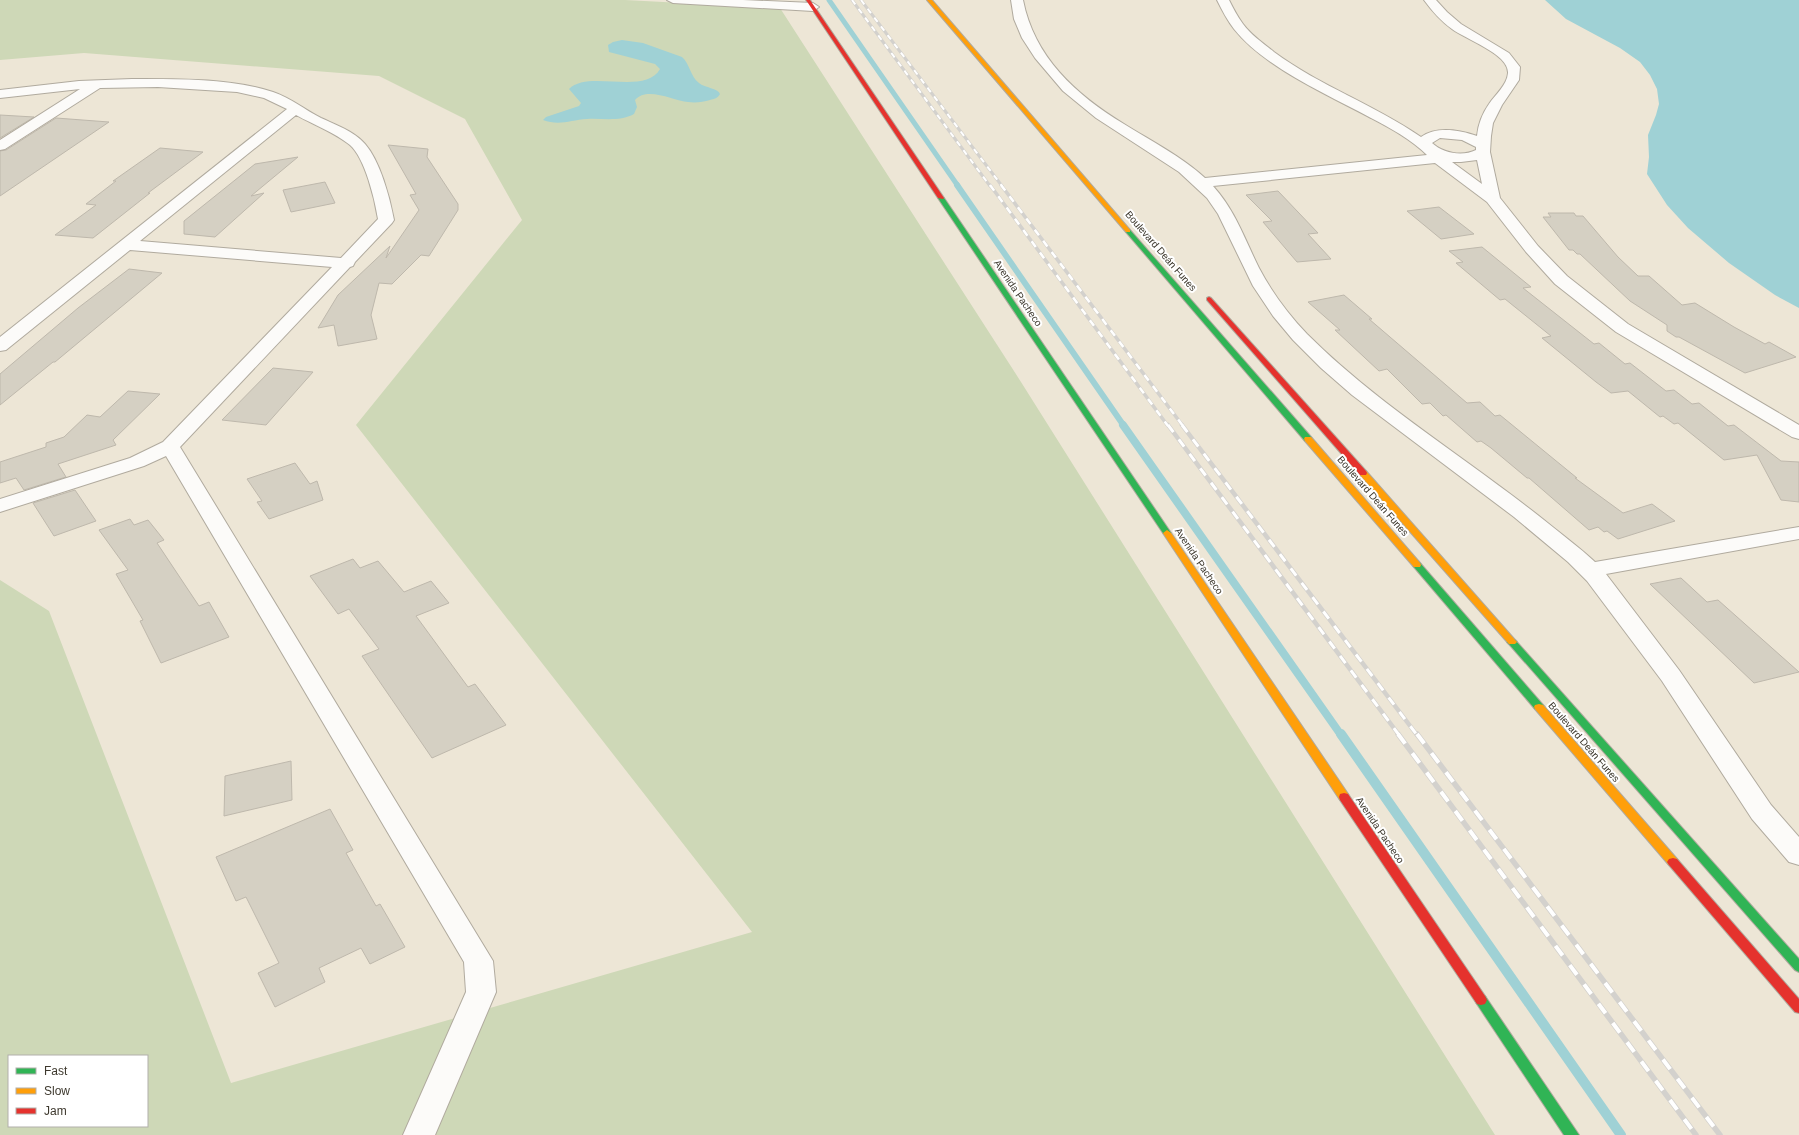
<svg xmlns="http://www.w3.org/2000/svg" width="1799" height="1135" viewBox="0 0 1799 1135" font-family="Helvetica,sans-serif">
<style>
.green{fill:#ced8b7;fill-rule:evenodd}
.water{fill:#9fd1d5}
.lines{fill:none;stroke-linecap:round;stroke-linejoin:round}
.stream-far3{stroke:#9fd1d5;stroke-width:5}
.stream-far2{stroke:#9fd1d5;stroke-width:6}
.stream-far1{stroke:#9fd1d5;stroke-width:8}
.stream{stroke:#9fd1d5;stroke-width:10}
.building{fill:#d5d0c3;stroke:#beb8ac}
.street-casing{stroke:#b0aa9e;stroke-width:2}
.fast-casing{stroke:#b0aa9e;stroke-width:2}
.slow-casing{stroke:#b0aa9e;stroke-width:2}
.jam-casing{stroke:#b0aa9e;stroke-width:2}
.street{fill:#fcfbf9;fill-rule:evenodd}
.fast{fill:#30b455;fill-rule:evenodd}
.slow{fill:#ff9f0a;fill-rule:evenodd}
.jam{fill:#e5322d;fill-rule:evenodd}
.rail-far3-casing{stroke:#d3d1cd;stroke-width:3}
.rail-far2-casing{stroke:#d3d1cd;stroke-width:3.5}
.rail-far1-casing{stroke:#d3d1cd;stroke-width:4.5}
.rail-casing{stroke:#d3d1cd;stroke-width:5.5}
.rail-far3{stroke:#fff;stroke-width:2;stroke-dasharray:5.5;stroke-linecap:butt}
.rail-far2{stroke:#fff;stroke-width:2.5;stroke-dasharray:7;stroke-linecap:butt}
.rail-far1{stroke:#fff;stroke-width:3;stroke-dasharray:9;stroke-linecap:butt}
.rail{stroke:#fff;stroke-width:4;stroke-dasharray:12;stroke-linecap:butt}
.labels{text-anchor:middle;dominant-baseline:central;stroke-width:4;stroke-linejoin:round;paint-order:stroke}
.street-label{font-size:10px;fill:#3d382d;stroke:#fff}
</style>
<rect width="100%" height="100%" fill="#ede6d6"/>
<path class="green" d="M0,0H625L780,8L1021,382L1495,1135H0V580L49,611L231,1083L752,932L356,425L522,220L465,119L379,76L84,53L0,60ZM9,1056H147V1126H9Z"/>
<path class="water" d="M1545,0H1799V308L1775,295L1729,263L1688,228L1667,205L1647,174L1649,157L1648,135L1656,115L1659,104L1657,89L1650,75L1640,62L1620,48L1566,19Z
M622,40L643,43L682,57C690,64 690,76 699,83C705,88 718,88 720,94C718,98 714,99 710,100C703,102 696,103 688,102C674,101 647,86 635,100L637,107L634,114C620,122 602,118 587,119C571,120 559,126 543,120L546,117L579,106L581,103L569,89C588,69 645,96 660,69L655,64L609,52L608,45L613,42Z"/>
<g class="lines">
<path class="stream-far3" d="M829,0L958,186"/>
<path class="stream-far2" d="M957,185L1124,426"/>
<path class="stream-far1" d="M1123,425L1341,735"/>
<path class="stream" d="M1341,734L1621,1135"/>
</g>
<path class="building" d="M0,115L34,117L0,138Z
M56,118L109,122L0,196V151L6,150Z
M388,145L428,149L427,157L458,204V210L429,256L421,255L392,284L379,283L371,315L377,339L338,346L334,325L318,328L338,295L390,246L386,258L419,210L410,195L416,194Z
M160,148L203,152L148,193H150L93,238L55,235L96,205L86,204L116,181H113Z
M298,157L251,196L264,193L215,237L184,234V221L255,164Z
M325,182L335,203L291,212L283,190Z
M1278,191L1318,233L1308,234L1331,259L1297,262L1263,222L1272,221L1246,195Z
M1439,207L1474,234L1441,239L1407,211Z
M1548,213H1574L1576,216H1583L1618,257L1638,276H1649L1682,305L1695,303L1734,327L1765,344L1769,342L1796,357L1745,373L1679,337H1676L1667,331V325L1630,301L1580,254H1577L1573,250H1569L1543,217H1551Z
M1482,247L1531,287L1523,288L1594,344L1599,343L1625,364L1630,363L1666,391L1674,390L1692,404L1699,403L1728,426L1734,425L1781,461L1799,462V502L1781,500L1757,455L1724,460L1678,423L1674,424L1663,416L1660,417L1628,391L1611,393L1596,382L1542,338L1551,336L1505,299L1500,300L1456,263L1463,262L1449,251Z
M129,269L162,273L55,362H53L0,405V374L78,308Z
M1344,295L1372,319H1369L1467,403L1480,402L1495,416L1500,415L1577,478H1575L1623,513L1652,504L1675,521L1618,539L1607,531L1604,532L1598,527L1589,530L1529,478H1527L1491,448L1481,441L1477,442L1446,415L1443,416L1430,403L1422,404L1387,369L1379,371L1335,330H1340L1308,302Z
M273,368L313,372L266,425L222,420Z
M128,391L160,394L113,440L116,445L58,464L66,477L24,490L16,478L0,483V462L46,447V443L64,437L87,415L100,417Z
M295,463L310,484L317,481L323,500L269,519L257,502L262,501L247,479Z
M75,490L96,521L54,536L33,503Z
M130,519L134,525L148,520L164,540L157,543L199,606L209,602L229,637L161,663L140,621L143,620L116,574L128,570L99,530Z
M353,559L360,568L378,561L404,592L431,581L449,603L416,616L468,687L475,684L506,725L432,758L362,656L379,649L349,609L338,614L310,576Z
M1681,578L1707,602L1718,600L1799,672L1754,683L1650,584Z
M291,761L292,800L224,816L225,776Z
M330,809L353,850L346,853L376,906L380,904L405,947L370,964L361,948L319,968L325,982L275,1007L258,973L279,963L246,897L236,901L216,857Z"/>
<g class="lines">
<defs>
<path id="street" d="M667,0H743L813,3L819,7L813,11L673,3Z
M1011,0H1023C1034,57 1076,95 1124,124C1151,141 1181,156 1205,178L1427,155C1411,139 1390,128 1371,118C1328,95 1264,67 1234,29C1227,20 1222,10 1217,0H1229C1233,8 1237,16 1243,24C1251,35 1263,43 1274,52C1320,86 1375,105 1421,137C1437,126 1459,130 1477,136C1478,125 1482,114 1489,104C1495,95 1507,85 1508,73C1509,54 1465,39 1452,29C1441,21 1432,11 1424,0H1436L1447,12L1461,24L1509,53L1520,67L1519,80L1502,105L1493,123L1491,136L1490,152L1500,198L1538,246L1567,276L1628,324L1799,425V439L1792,437L1616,332L1555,284L1526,252L1487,202L1435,163L1213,186C1235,210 1245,240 1259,268C1271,291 1288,314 1307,334C1378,405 1465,457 1544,520C1561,534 1579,547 1595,562L1799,527V539L1606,574L1679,670L1771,805L1799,837V865L1789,862L1752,819L1662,681L1587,581L1568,562L1514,517L1352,395L1321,368L1293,340L1273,316L1253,286L1218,214L1207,198L1179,172L1096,118L1063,91L1035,58L1022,38L1014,19ZM1440,138L1462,140L1476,147V150C1462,157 1443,153 1432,143ZM1477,160L1482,184L1452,162H1461Z
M132,79C176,79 231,78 273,92C291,98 305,110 321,118C336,125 354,131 365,144C380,161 390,198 394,220L392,223L355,262L353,266L350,267L180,447L493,961L496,992L435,1135H403L466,992L464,962L166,456L144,466L0,512V499L130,458L163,442L332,267L130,250L6,350L0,351V337L287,109L264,98L237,92L158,87L100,88L5,149L0,150V140L80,89L0,98V90L79,81ZM296,115C314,125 334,132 350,145C365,158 375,200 378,219L341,258L140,241Z"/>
<path id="fast" d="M939,197L944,198L1171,533L1170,535L1167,536L1163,533L938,198Z
M1128,229L1130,230L1311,437L1312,439L1311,441H1305L1126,232V230Z
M1417,562L1420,563L1543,705L1544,707L1543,709H1535L1414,567L1413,565L1414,563Z
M1512,639L1515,640L1799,959V972L1795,970L1509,644L1507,642L1509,640Z
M1481,995L1485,996L1579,1135H1564L1477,1004L1475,1000L1477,996Z"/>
<path id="slow" d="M927,0H932L1130,230V232H1126Z
M1305,437H1311L1420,563L1421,565L1420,567H1414L1305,441L1304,439Z
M1360,471H1366L1515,640L1517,642L1515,644H1509L1360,475L1359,473Z
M1167,530L1171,533L1348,794L1349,797L1348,800L1344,801L1340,800L1163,533Z
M1539,704L1543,705L1677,859L1679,862L1677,865L1673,866L1669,865L1535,709L1534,707L1535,705Z"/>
<path id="jam" d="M806,0H810L944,198L943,199L938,198Z
M1209,297L1211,298L1366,471L1367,473L1366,475H1360L1207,300V298Z
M1344,793L1348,794L1485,996L1487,1000L1485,1004L1481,1005L1477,1004L1340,800L1339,797L1340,794Z
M1673,858L1677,859L1799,999V1013L1795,1012L1669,865L1667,862L1669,859Z"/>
</defs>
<use href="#street" class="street-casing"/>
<use href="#fast" class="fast-casing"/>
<use href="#slow" class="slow-casing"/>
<use href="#jam" class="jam-casing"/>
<use href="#street" class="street"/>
<use href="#fast" class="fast"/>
<use href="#slow" class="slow"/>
<use href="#jam" class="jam"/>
<defs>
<path id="rail-far3" d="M852,0L990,186
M861,0L1002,186"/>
<path id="rail-far2" d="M990,185L1168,426
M1001,185L1183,426"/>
<path id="rail-far1" d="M1168,425L1399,735
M1182,425L1417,735"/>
<path id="rail" d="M1398,734L1696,1135
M1417,734L1720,1135"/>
</defs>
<use href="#rail-far3" class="rail-far3-casing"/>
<use href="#rail-far2" class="rail-far2-casing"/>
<use href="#rail-far1" class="rail-far1-casing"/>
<use href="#rail" class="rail-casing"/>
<use href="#rail-far3" class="rail-far3"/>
<use href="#rail-far2" class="rail-far2"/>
<use href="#rail-far1" class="rail-far1"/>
<use href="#rail" class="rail"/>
</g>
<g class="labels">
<g class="street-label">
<text transform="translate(1161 251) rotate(49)">Boulevard Deán Funes</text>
<text transform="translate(1018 293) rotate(56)">Avenida Pacheco</text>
<text transform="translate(1373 496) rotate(49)">Boulevard Deán Funes</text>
<text transform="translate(1199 561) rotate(56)">Avenida Pacheco</text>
<text transform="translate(1584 742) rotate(49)">Boulevard Deán Funes</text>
<text transform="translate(1380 830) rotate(56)">Avenida Pacheco</text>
</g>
</g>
<rect x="8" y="1055" width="140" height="72" fill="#ffffff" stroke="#b1afab"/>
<rect x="16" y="1068" width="20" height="6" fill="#30b455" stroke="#b1afab"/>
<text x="44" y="1075" font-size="12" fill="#3d382d">Fast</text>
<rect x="16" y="1088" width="20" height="6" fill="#ff9f0a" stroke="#b1afab"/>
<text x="44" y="1095" font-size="12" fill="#3d382d">Slow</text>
<rect x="16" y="1108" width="20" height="6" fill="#e5322d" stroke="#b1afab"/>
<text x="44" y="1115" font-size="12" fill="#3d382d">Jam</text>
</svg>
